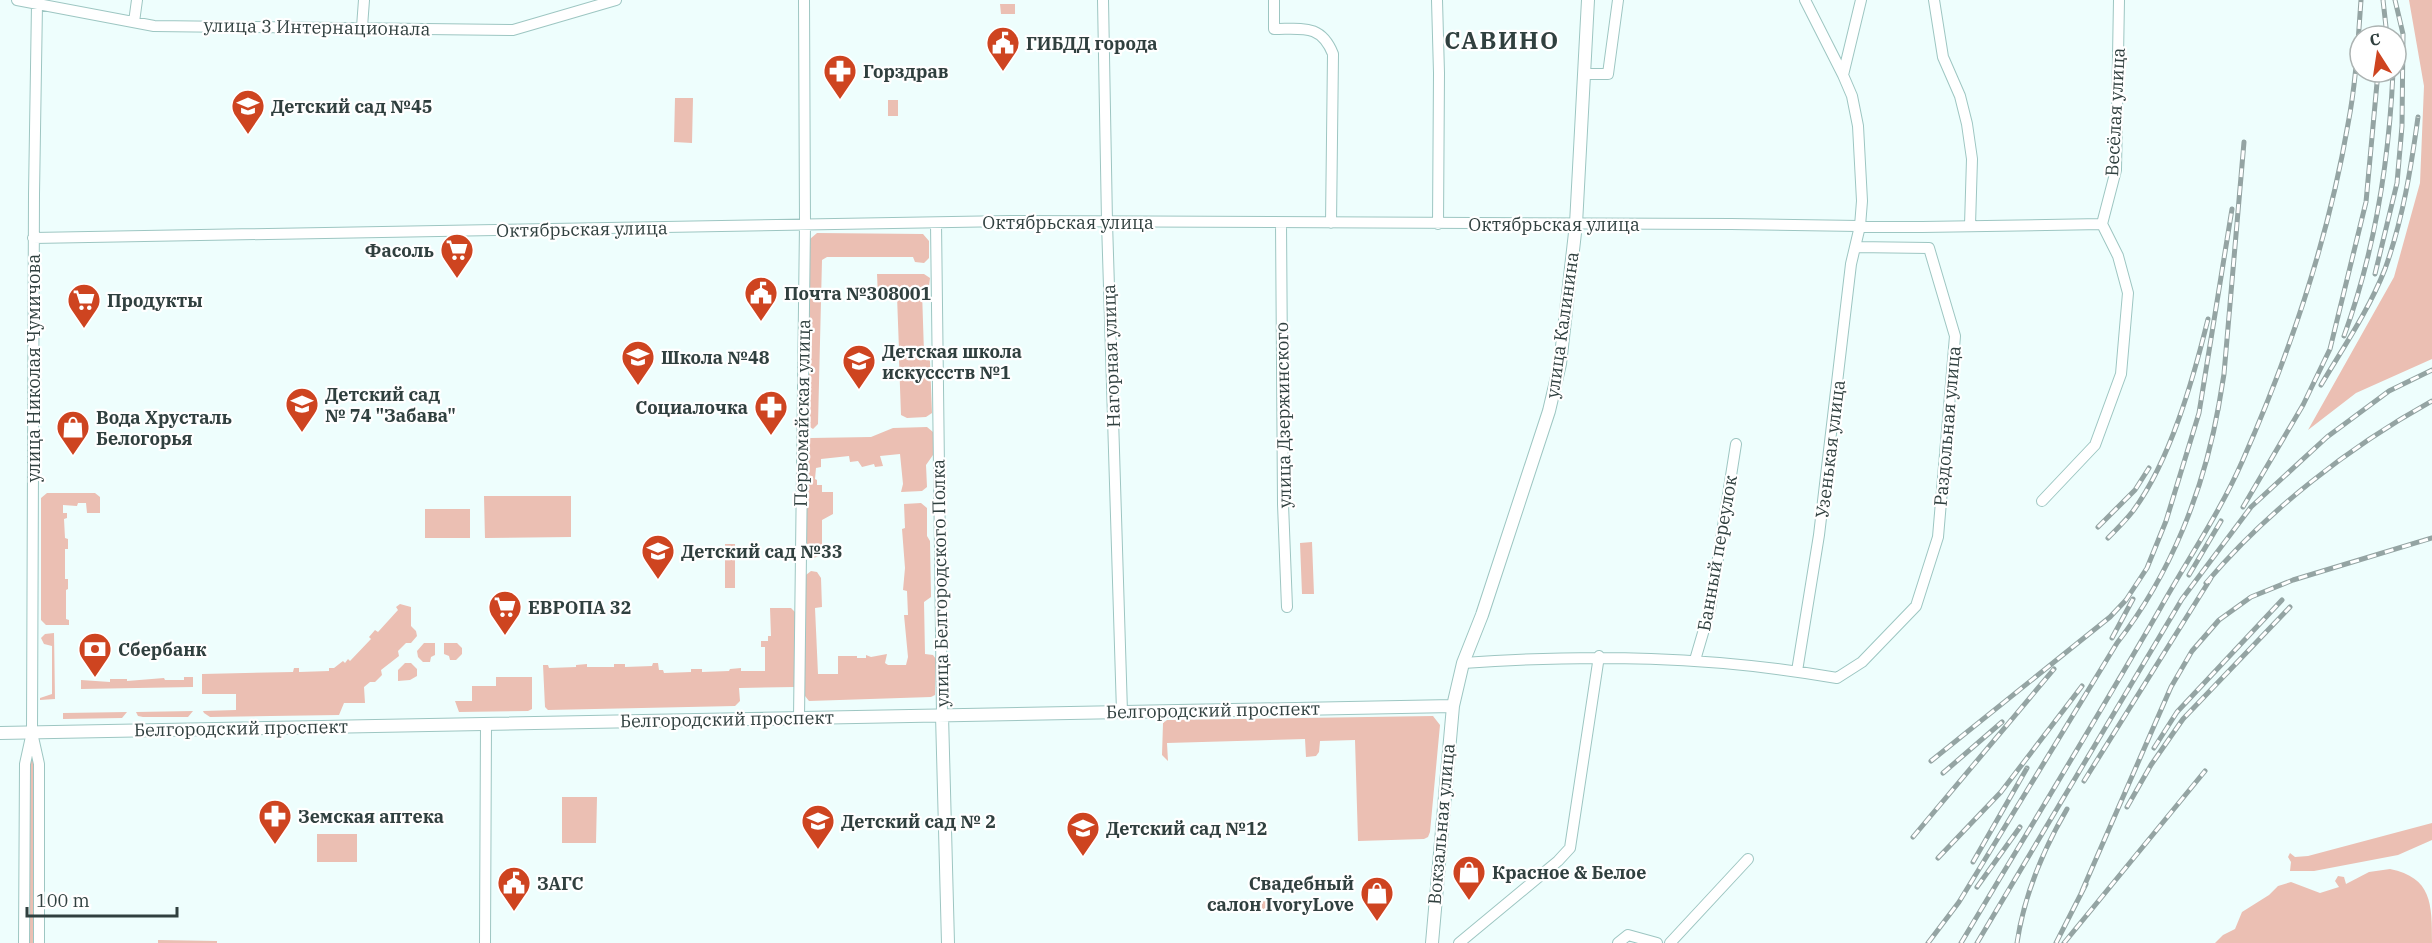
<svg xmlns="http://www.w3.org/2000/svg" width="2432" height="943" viewBox="0 0 2432 943" font-family="'IBM Plex Serif',serif">
<style>
.green{fill:#ebbfb3}
.lines{fill:none;stroke-linecap:round;stroke-linejoin:round}
.minor-casing{stroke:#9dc6c2;stroke-width:12}
.major-casing{stroke:#9dc6c2;stroke-width:14}
.minor{stroke:#fff;stroke-width:10}
.major{stroke:#fff;stroke-width:12}
.rail-casing{stroke:#94a4a3;stroke-width:5}
.rail{stroke:#fff;stroke-width:3;stroke-dasharray:9;stroke-linecap:butt}
.labels{text-anchor:middle;dominant-baseline:central;stroke-width:4.5;stroke-linejoin:round;paint-order:stroke}
.street-label{font-size:18px;fill:#30403f;stroke:#fff}
.poi-label{font-size:18px;font-weight:bold;fill:#30403f;stroke:#fff;text-anchor:start}
.district-label{font-size:24px;font-weight:bold;letter-spacing:1.5px;fill:#30403f;stroke:#fff}
</style>
<rect width="100%" height="100%" fill="#eefefd"/>
<path class="green" d="M2409,0H2432V359L2356,393L2308,430L2394,277L2420,183L2424,86Z
M1000,4H1015V14H1001Z
M675,98H693L692,143L674,142Z
M888,100H898V116H888Z
M817,233L923,234L929,241V258L924,263L915,262L913,257H827L822,260L818,424L813,429L807,425L810,239Z
M877,274H924L930,278L929,286L922,291L924,353L930,361L932,413L926,417L907,418L901,415L899,360H903V350H899L897,296H902V291H883V296L878,297Z
M927,427L933,432V455L926,465L927,487L922,491L901,492L903,484L900,454L880,456L883,466L875,467L874,464L862,467L858,461L850,462L849,456L821,459V467L816,468L815,479L817,480V485H822V492H833V514L822,520V549L820,555L814,558L806,553L808,440L811,438L871,437L893,428Z
M47,493H95L100,497V513H87L86,503H78L77,506L63,505V513H67V518L64,519L65,538L68,539V549H65V579H68V589L66,590V619L69,620V625H46L41,620V498Z
M484,496H571V537L485,538Z
M904,504L921,503L927,508V536L930,541L931,597L924,602L925,654L933,655L936,659L935,695L931,697L809,701L805,696L804,580L806,575L811,571L817,572L821,578L822,607L815,608L818,674H838V656H857V658H866V655L871,657L887,654L885,663L888,665H906L908,657L904,615H908L907,591L903,590L905,568L902,529L905,528Z
M425,509H470V538H425Z
M1312,542L1314,594H1302L1300,543Z
M725,544H735V588H725Z
M400,604L411,607V626L416,631L417,636L411,643H406L398,651L399,656L381,670L382,675L375,682H370L364,687L365,703H344L339,715L210,717L204,713L203,711L236,710V694H202V674L293,672L294,668H299V672L329,671V668H334L343,661L345,663L348,659L350,661L371,639L369,637L375,630L378,632L398,610L396,607Z
M770,608H791L796,613L795,687L739,688L740,701L735,706L548,710L545,707L543,665H548L549,668L576,667V665L587,664V667H614V664H625V667L652,666L653,663H658L659,670H663L664,673L691,672V669H702V672L729,671L730,669L741,668V671H765V647H761V641H768V636H771Z
M54,633L55,699L40,700V698L52,694V646L44,644L41,638L45,634Z
M424,643H435V655L431,657L430,662H423L418,657L417,651Z
M444,643H457L462,648V654L456,660H450L449,656L444,654Z
M405,663H411L417,669V676L410,680L398,681V670Z
M184,677H193V687L81,689V680L110,682V679H127V681L164,678L165,680H184Z
M496,677H532V709L528,711L459,712L455,701H472V686H496Z
M193,711L188,717H143L138,716L136,712Z
M127,712L122,718L63,719V713Z
M1433,716L1440,725L1430,832L1428,837L1424,839L1358,841L1355,740L1320,741L1319,752L1316,756L1306,757L1305,739L1167,743L1168,761L1162,755L1163,723L1167,720Z
M30,759H34L36,943H27Z
M562,797H597L596,843H562Z
M2432,823V840L2398,855L2314,871H2290L2291,862L2288,857L2290,853L2295,857L2308,856Z
M317,834H357V862H317Z
M2390,869C2432,878 2432,903 2432,943H2215L2223,935L2235,929L2242,912L2269,895L2278,886L2291,882L2320,893L2339,887L2335,881L2338,876L2344,877L2346,884L2369,872Z
M1271,901L1273,905L1272,909H1249L1247,905L1250,902Z
M158,940L217,941V943H158Z"/>
<g class="lines">
<defs>
<path id="minor" d="M17,0L154,26L513,30L616,0
M1103,0L1107,222L1122,712
M1274,0V29C1303,29 1321,24 1333,54L1331,223
M1437,0L1439,73L1438,224
M1934,0L1943,57L1960,96L1967,124L1972,159L1970,225
M134,22L137,0
M362,27L364,0
M1584,74H1608L1618,0
M1843,75L1861,0
M936,223L942,715
M1281,223L1283,504L1287,607
M2102,224L2116,170L2119,0
M33,238L1010,221L1731,224L1922,227L2102,224
M2042,501L2095,445L2121,374L2128,293L2118,256L2102,224
M1695,660L1710,609L1736,444
M1463,663C1591,654 1711,656 1837,678L1862,662L1916,606L1938,537L1955,336L1929,248L1855,247
M1797,671L1819,535L1851,264L1860,226L1862,201L1858,126L1852,96L1843,75L1805,0
M799,718L805,224L804,0
M33,737L39,764V943
M24,943L25,764L32,732L34,194L37,4
M485,943L486,724
M1459,943L1558,861L1570,848L1599,656
M1618,943L1628,935L1657,943
M1670,943L1748,859"/>
<path id="major" d="M942,715L948,943
M0,733L1453,706
M1432,943L1453,706L1463,663L1482,615L1549,411L1560,364L1576,224L1588,0"/>
</defs>
<use href="#minor" class="minor-casing"/>
<use href="#major" class="major-casing"/>
<use href="#minor" class="minor"/>
<use href="#major" class="major"/>
<defs>
<path id="rail" d="M2383,0L2387,36
M2375,274L2397,183L2402,126L2403,34L2395,0
M2344,336C2375,251 2389,161 2393,72
M2321,385C2343,348 2369,310 2385,269C2403,219 2411,168 2418,117
M2218,410L2224,374L2244,142
M2243,507L2303,405L2330,349L2366,202L2378,72
M2098,527L2135,490L2149,468
M2108,538C2117,529 2126,520 2133,511C2170,461 2193,380 2208,319
M2189,575L2221,521
M2206,583C2268,510 2349,447 2432,401
M2112,638L2133,599
M2154,748L2177,712L2282,600
M1931,761L2110,617L2126,600L2147,568L2166,521L2199,413L2232,209
M1943,773L2002,722
M2084,781L2211,578
M2127,807L2151,765L2183,719L2290,607
M1913,837L2054,669
M1938,858L2001,792L2082,686
M1973,862L2027,768
M1977,887L2020,827
M2082,891L2171,687L2192,651L2219,620L2251,597L2293,580L2432,538
M1928,943L1959,902L2117,643C2171,574 2204,490 2219,404
M1961,943C2028,831 2096,720 2161,607C2188,559 2220,512 2242,462C2290,353 2328,241 2348,124C2356,83 2358,41 2361,0
M1977,943L2182,599L2251,507L2327,437L2389,391L2432,370
M2017,943C2024,896 2043,850 2067,809
M2056,943L2086,884
M2064,943L2205,771"/>
</defs>
<use href="#rail" class="rail-casing"/>
<use href="#rail" class="rail"/>
</g>
<defs>
<symbol id="civic-pin" viewBox="-11 -11 22 30"><path d="M0 17L-7.5 6A9.5 9.5 0 1 1 7.5 6Z" fill="#ce4420" stroke="#fff"/><path d="M-.6-6.5H3V-4.5H.6V-3L4-1V1h2V6H-6V1h2V-1L-.6-3ZM-1.2 2.5V6h2.4V2.5Z" fill="#fff"/></symbol>
<symbol id="pharmacy-pin" viewBox="-11 -11 22 30"><path d="M0 17L-7.5 6A9.5 9.5 0 1 1 7.5 6Z" fill="#ce4420" stroke="#fff"/><path d="M-2-6h4v4h4v4h-4v4h-4v-4h-4v-4h4Z" fill="#fff"/></symbol>
<symbol id="school-pin" viewBox="-11 -11 22 30"><path d="M0 17L-7.5 6A9.5 9.5 0 1 1 7.5 6Z" fill="#ce4420" stroke="#fff"/><path d="M0-5L7-2L0 1L-7-2ZM-4 1L0 2.5L4 1V4Q0 6-4 4Z" fill="#fff"/></symbol>
<symbol id="supermarket-pin" viewBox="-11 -11 22 30"><path d="M0 17L-7.5 6A9.5 9.5 0 1 1 7.5 6Z" fill="#ce4420" stroke="#fff"/><path d="M-6-5.5h2.5l.6 2H6L4.5 2H-2.5L-4.4-4H-6ZM-1.5 3.2a1.3 1.3 0 1 0 .1 0ZM3 3.2a1.3 1.3 0 1 0 .1 0Z" fill="#fff"/></symbol>
<symbol id="shop-pin" viewBox="-11 -11 22 30"><path d="M0 17L-7.5 6A9.5 9.5 0 1 1 7.5 6Z" fill="#ce4420" stroke="#fff"/><path d="M-5-2.5h2.3a2.7 3.5 0 0 1 5.4 0H5L5.5 6h-11ZM-1.5-2.5h3a1.5 2.3 0 0 0-3 0Z" fill="#fff"/></symbol>
<symbol id="bank-pin" viewBox="-11 -11 22 30"><path d="M0 17L-7.5 6A9.5 9.5 0 1 1 7.5 6Z" fill="#ce4420" stroke="#fff"/><path d="M-6-4H6V4H-6ZM0-2.3a2.3 2.3 0 1 0 0 4.6a2.3 2.3 0 1 0 0-4.6Z" fill="#fff"/></symbol>
</defs>
<g fill-rule="evenodd">
<use href="#civic-pin" x="984" y="24" width="38" height="52"/>
<use href="#pharmacy-pin" x="821" y="52" width="38" height="52"/>
<use href="#school-pin" x="229" y="87" width="38" height="52"/>
<use href="#supermarket-pin" x="438" y="231" width="38" height="52"/>
<use href="#civic-pin" x="742" y="274" width="38" height="52"/>
<use href="#supermarket-pin" x="65" y="281" width="38" height="52"/>
<use href="#school-pin" x="619" y="338" width="38" height="52"/>
<use href="#school-pin" x="840" y="342" width="38" height="52"/>
<use href="#school-pin" x="283" y="385" width="38" height="52"/>
<use href="#pharmacy-pin" x="752" y="388" width="38" height="52"/>
<use href="#shop-pin" x="54" y="408" width="38" height="52"/>
<use href="#school-pin" x="639" y="532" width="38" height="52"/>
<use href="#supermarket-pin" x="486" y="588" width="38" height="52"/>
<use href="#bank-pin" x="76" y="630" width="38" height="52"/>
<use href="#pharmacy-pin" x="256" y="797" width="38" height="52"/>
<use href="#school-pin" x="799" y="802" width="38" height="52"/>
<use href="#school-pin" x="1064" y="809" width="38" height="52"/>
<use href="#shop-pin" x="1450" y="853" width="38" height="52"/>
<use href="#civic-pin" x="495" y="864" width="38" height="52"/>
<use href="#shop-pin" x="1358" y="874" width="38" height="52"/>
</g>
<g class="labels">
<g class="street-label">
<text transform="translate(317 27) rotate(1)">улица 3 Интернационала</text>
<text transform="translate(2115 112) rotate(-87)">Весёлая улица</text>
<text x="1068" y="222">Октябрьская улица</text>
<text x="1554" y="224">Октябрьская улица</text>
<text transform="translate(582 229) rotate(-1)">Октябрьская улица</text>
<text transform="translate(1562 325) rotate(-82)">улица Калинина</text>
<text transform="translate(1111 356) rotate(-92)">Нагорная улица</text>
<text transform="translate(33 368) rotate(-90)">улица Николая Чумичова</text>
<text transform="translate(802 413) rotate(-89)">Первомайская улица</text>
<text transform="translate(1283 415) rotate(-91)">улица Дзержинского</text>
<text transform="translate(1947 426) rotate(-85)">Раздольная улица</text>
<text transform="translate(1830 449) rotate(-83)">Узенькая улица</text>
<text transform="translate(1717 553) rotate(-80)">Банный переулок</text>
<text transform="translate(940 583) rotate(-91)">улица Белгородского Полка</text>
<text transform="translate(1213 710) rotate(-1)">Белгородский проспект</text>
<text transform="translate(727 719) rotate(-1)">Белгородский проспект</text>
<text transform="translate(241 728) rotate(-1)">Белгородский проспект</text>
<text transform="translate(1441 824) rotate(-85)">Вокзальная улица</text>
</g>
<g class="poi-label">
<text x="1026" y="43">ГИБДД города</text>
<text x="863" y="71">Горздрав</text>
<text x="271" y="106">Детский сад №45</text>
<text x="434" y="250" text-anchor="end">Фасоль</text>
<text x="784" y="293">Почта №308001</text>
<text x="107" y="300">Продукты</text>
<text x="882" y="351">Детская школа<tspan x="882" dy="21">искуссств №1</tspan></text>
<text x="661" y="357">Школа №48</text>
<text x="325" y="394">Детский сад<tspan x="325" dy="21">№ 74 "Забава"</tspan></text>
<text x="748" y="407" text-anchor="end">Социалочка</text>
<text x="96" y="417">Вода Хрусталь<tspan x="96" dy="21">Белогорья</tspan></text>
<text x="681" y="551">Детский сад №33</text>
<text x="528" y="607">ЕВРОПА 32</text>
<text x="118" y="649">Сбербанк</text>
<text x="298" y="816">Земская аптека</text>
<text x="841" y="821">Детский сад № 2</text>
<text x="1106" y="828">Детский сад №12</text>
<text x="1492" y="872">Красное &amp; Белое</text>
<text x="537" y="883">ЗАГС</text>
<text x="1354" y="883" text-anchor="end">Свадебный<tspan x="1354" dy="21">салон IvoryLove</tspan></text>
</g>
<g class="district-label">
<text x="1502" y="40">САВИНО</text>
</g>
</g>
<g transform="translate(2378 54) rotate(348)"><circle r="28" fill="#ffffff" stroke="#acb3b2" stroke-width="1.5"/>
<path d="M0-4.5L10 22L0 15L-10 22Z" fill="#ce4420"/>
<text y="-9" font-size="16" font-weight="bold" text-anchor="middle" fill="#30403f">С</text>
</g>
<path d="M27 907v9h150v-9" fill="none" stroke="#30403f" stroke-width="3"/>
<text x="36" y="907" font-size="18" fill="#30403f" stroke="#ffffff" stroke-width="4.5" paint-order="stroke">100 m</text>
</svg>
